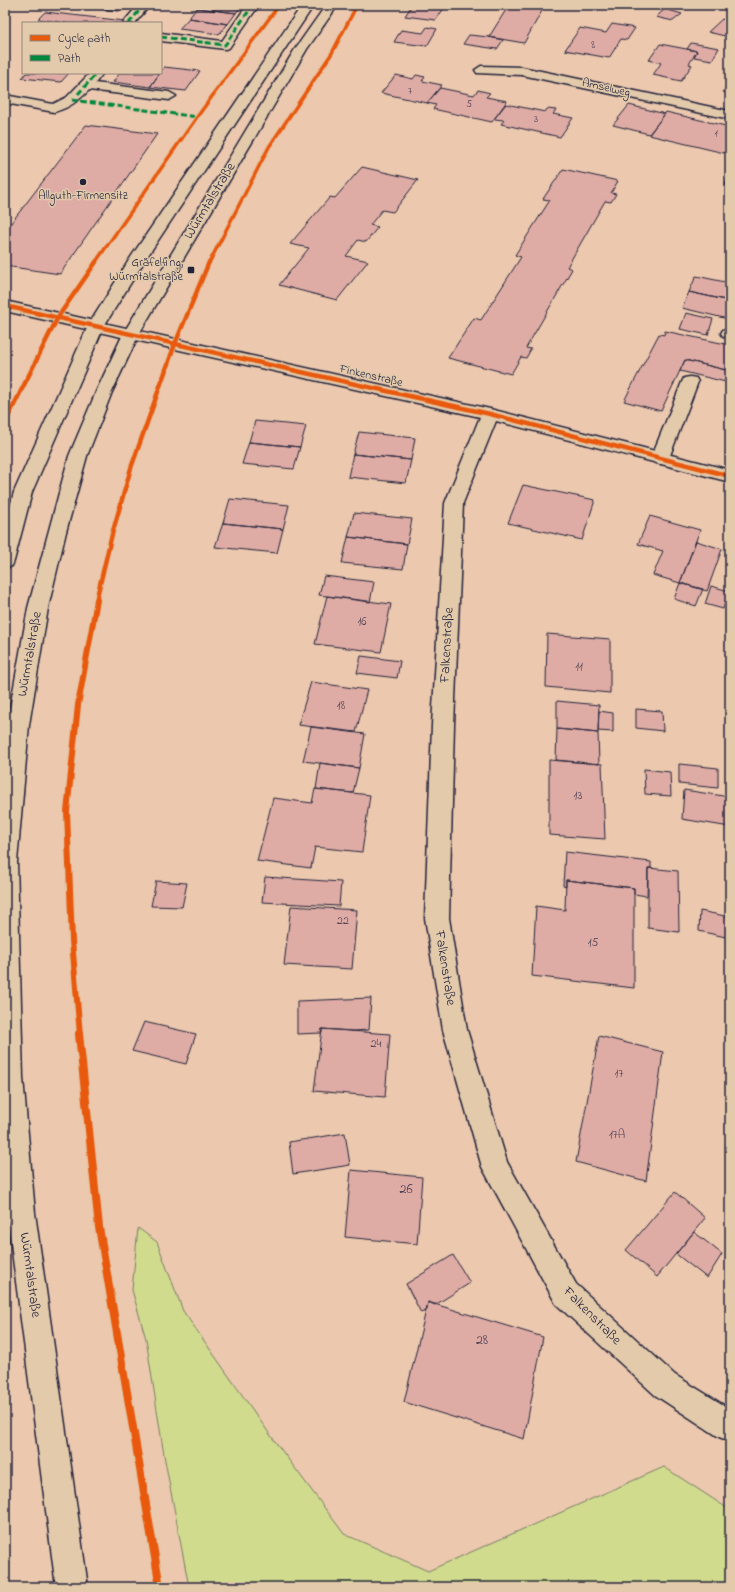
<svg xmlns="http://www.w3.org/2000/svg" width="735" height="1592" viewBox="0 0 735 1592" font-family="'Indie Flower',sans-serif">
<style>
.green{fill:#d0db8e;stroke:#797e64}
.building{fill:#dfaca5;stroke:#22223b}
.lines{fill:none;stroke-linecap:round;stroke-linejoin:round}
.lane-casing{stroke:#22223b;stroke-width:3}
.street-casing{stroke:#22223b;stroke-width:3}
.secondary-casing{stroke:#22223b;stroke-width:3}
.lane{fill:#e3caab;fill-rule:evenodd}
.street{fill:#e3caab;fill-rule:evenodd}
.secondary{fill:#e3caab;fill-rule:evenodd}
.quiet{stroke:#00873e;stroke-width:3;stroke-dasharray:6 3;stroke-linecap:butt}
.cycleway-far3-casing{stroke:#e3caab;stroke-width:5}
.cycleway-far2-casing{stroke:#e3caab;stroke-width:6}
.cycleway-far1-casing{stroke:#e3caab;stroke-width:8}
.cycleway-casing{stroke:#e3caab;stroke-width:10}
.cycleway-far3{stroke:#e8590c;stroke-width:3.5}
.cycleway-far2{stroke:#e8590c;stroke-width:4.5}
.cycleway-far1{stroke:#e8590c;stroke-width:6}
.cycleway{stroke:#e8590c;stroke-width:8}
.poi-dot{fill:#22223b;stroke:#e3caab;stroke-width:1.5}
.labels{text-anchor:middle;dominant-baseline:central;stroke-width:3;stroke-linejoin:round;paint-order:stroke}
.far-number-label{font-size:10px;fill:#514456}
.far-street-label{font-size:12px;fill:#22223b;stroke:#e3caab}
.far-poi-label{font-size:12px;fill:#22223b;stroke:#e3caab}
.number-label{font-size:12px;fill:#514456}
.street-label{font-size:14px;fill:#22223b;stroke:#e3caab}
.near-number-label{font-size:14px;fill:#514456}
</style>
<rect width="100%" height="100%" fill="#ebc8ae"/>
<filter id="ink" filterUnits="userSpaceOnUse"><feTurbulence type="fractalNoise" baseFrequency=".025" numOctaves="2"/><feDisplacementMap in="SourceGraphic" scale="8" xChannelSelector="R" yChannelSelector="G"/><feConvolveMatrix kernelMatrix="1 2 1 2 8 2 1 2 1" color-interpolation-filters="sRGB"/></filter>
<g filter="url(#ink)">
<path class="green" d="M138,1228L157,1242L183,1311L271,1436L344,1534L428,1571L664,1467L730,1510V1587H189L164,1455L146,1339L132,1290Z"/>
<path class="building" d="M85,5H124L119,11L84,7Z
M199,5H242L236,13L197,8Z
M412,5H446L436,20L405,16Z
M509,5L543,9L524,43L489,37Z
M638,5H661L659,9Z
M197,8L236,13L228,24L189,18Z
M665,9L682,14L673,21L656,17Z
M45,12L125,21L123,23H68L38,19Z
M189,18L228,24L219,34L179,29Z
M722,19L730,21L729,37L708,32Z
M612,24L635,28L627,40L621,39L609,58L565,50L580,28L606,33Z
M427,27L437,29L427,46L394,42L401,30L423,33Z
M469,35L489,37L503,40L497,49L463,44Z
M691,43L719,48L712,60L694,57L697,51L687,49Z
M660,44L697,51L689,64L692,65L681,81L653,75L661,63L649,60Z
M164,67L200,71L186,91L150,87Z
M26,73H69L61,82L22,78Z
M120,73H160L150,87L113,82Z
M396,75L413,79L416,75L425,77L422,81L442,85L427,103L381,93Z
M730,80V93L723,92Z
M440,88L474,95L478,90L490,93L486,97L507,101L492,122L433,109L436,105L427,103Z
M506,104L545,112L547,109L556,110L553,114L573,118L560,137L501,124L504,120L494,119Z
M629,105L665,114L649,134L613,125Z
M666,112L730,127V145L724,153L649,135Z
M86,125L157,134L60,274L5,266V231Z
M362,167L418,180L393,212L382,210L370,225L378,227L366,242L358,240L346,256L368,261L337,300L279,285L309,248L290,244L330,197L335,198Z
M563,169L618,181L611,193L616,194L611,202L605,201L567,267L572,269L526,348L531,349L526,358L521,357L511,374L448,358L474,318L481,320L521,257L515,255L550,200L543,199Z
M730,172V186L725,185Z
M696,276L730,283V301L689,292Z
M689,292L730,301L728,319L682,308Z
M686,313L713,319L708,335L680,329Z
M665,331L730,345V371L685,360L661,411L624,401L659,334L664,335Z
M685,360L730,371V383L680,371Z
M255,421L306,426L300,447L249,442Z
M359,432L415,438L411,460L353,454Z
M249,442L300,447L294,469L242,464Z
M353,454L411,460L406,483L348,477Z
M523,485L595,500L582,540L508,523Z
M230,499L289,505L283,529L223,523Z
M354,513L412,519L407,544L348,537Z
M650,516L700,530L680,583L653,575L663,551L638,544Z
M223,523L283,529L277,553L215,547Z
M348,537L407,544L403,569L342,563Z
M696,541L722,549L707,591L680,583Z
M324,576L374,582L370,602L319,595Z
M680,583L703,589L696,606L674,599Z
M711,586L729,591L723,609L705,604Z
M327,596L391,604L381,652L315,644Z
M547,634L610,639V693L546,687Z
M361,656L400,661L397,678L357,673Z
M311,682L367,690L356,732L298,725Z
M557,701L599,705L598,733L557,729Z
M636,709L662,711L663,731L636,728Z
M599,711L613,713V732L598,731Z
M311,727L365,734L359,768L303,761Z
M557,729L598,733L599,764L556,760Z
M549,760L602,764L605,839L549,835Z
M320,763L359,768L353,793L316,789Z
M679,764L718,768V788L679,784Z
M644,769L670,772L671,796L645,794Z
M315,789L370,795L362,852L315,847L311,868L257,861L273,798L312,803Z
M684,790L730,797V827L682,819Z
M565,852L651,862V868H648L647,896L634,894V888L566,880V887L563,886Z
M648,868L678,871L679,932L648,928Z
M265,877L341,882L339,906L262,902Z
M566,880L634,888V988L532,976L536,906L565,910Z
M156,881L187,883L182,907L151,906Z
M291,906L357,910L352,969L284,965Z
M700,911L730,917V938L699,931Z
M371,998L369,1030L353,1031L322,1029V1033L297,1034V1001Z
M144,1022L196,1034L186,1064L132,1051Z
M322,1029L390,1034L385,1097L314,1091Z
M599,1036L663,1052L646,1181L576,1162Z
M345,1133L350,1165L293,1174L289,1142Z
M351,1170L422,1177L417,1244L345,1237Z
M675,1192L705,1218L657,1277L626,1250Z
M694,1232L722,1254L707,1278L676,1254Z
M453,1255L470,1283L435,1305L428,1302L427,1310L421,1313L406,1284Z
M428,1302L543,1337L524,1439L404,1402Z"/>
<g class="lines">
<defs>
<path id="lane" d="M86,82L169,92L176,96L169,100L81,89L80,86L81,83Z
M730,328V338L723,336L721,333L723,330Z
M690,377L696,378L698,382L669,458L666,462L660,464L654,462L651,458L682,382L684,378Z"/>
<path id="street" d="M138,5H150L135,23H123Z
M247,5H259L229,48L225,49L161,41V33L222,41Z
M481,66L522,67L730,111V119L522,75L477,73L475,70Z
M90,73H103C91,90 75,107 54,112L5,103V95L53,104L67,97Z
M5,301L490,409L730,470V482L496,421L463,503L454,725L449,918L467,1030L507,1162L576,1284L675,1375L730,1409V1441L719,1437L655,1395L556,1304L482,1167L443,1030L425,918L432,725L445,503L480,417L5,311Z"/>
<path id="secondary" d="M302,5H314L145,260L104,326L32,492L14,561L12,566L5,568V525L14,492L88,326L129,260Z
M326,5H338L307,49L139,334L112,392L87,456L66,532L48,608L29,725L17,862L23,1078L35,1213L88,1587H56L7,1213L5,1182V751L7,725L28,608L69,456L96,392L123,334L295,49Z"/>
</defs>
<use href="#lane" class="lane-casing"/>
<use href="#street" class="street-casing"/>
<use href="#secondary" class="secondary-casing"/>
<use href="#lane" class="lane"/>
<use href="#street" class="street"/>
<use href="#secondary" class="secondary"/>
<path class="quiet" d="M129,23L144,5
M161,37L225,45L253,5
M78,94L97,73
M72,100L197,117"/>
<defs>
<path id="cycleway-far3" d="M95,263L197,117L279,5
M209,263L269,147L332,53L357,5"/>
<path id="cycleway-far2" d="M5,306L490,414L730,476
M5,423L58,317L96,262
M96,601L111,538L131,468L175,344L209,262"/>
<path id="cycleway-far1" d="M80,1035L72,941L67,812L78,705L97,600"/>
<path id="cycleway" d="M79,1034L99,1227L160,1587"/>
</defs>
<use href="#cycleway-far3" class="cycleway-far3-casing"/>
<use href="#cycleway-far2" class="cycleway-far2-casing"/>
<use href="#cycleway-far1" class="cycleway-far1-casing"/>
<use href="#cycleway" class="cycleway-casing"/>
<use href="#cycleway-far3" class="cycleway-far3"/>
<use href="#cycleway-far2" class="cycleway-far2"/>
<use href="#cycleway-far1" class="cycleway-far1"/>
<use href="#cycleway" class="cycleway"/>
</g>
</g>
<g class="poi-dot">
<circle cx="83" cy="182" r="4"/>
<rect x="187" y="266" width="8" height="8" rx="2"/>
</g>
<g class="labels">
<g class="far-number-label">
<text x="593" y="45">8</text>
<text x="410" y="91">7</text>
<text x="469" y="104">5</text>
<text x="536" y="119">3</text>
<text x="716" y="134">1</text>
</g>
<g class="far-street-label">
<text transform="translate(606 88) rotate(12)">Amselweg</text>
<text transform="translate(371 376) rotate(13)">Finkenstraße</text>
</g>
<g class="far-poi-label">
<text x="83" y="196">Allguth-Firmensitz</text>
<text x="183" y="263" text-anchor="end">Gräfelfing,<tspan x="183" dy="14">Würmtalstraße</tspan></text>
</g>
<g class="number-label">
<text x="362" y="622">16</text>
<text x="579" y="667">11</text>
<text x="341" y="706">18</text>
<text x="578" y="796">13</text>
<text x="343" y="921">22</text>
<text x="593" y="943">15</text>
<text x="376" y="1044">24</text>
<text x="619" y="1074">17</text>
<text x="617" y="1135">17A</text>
</g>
<g class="street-label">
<text transform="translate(210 201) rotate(-59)">Würmtalstraße</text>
<text transform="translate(447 645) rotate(-87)">Falkenstraße</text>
<text transform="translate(30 654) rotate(-80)">Würmtalstraße</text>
<text transform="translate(445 968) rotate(81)">Falkenstraße</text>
<text transform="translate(30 1275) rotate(82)">Würmtalstraße</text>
<text transform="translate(592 1316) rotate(45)">Falkenstraße</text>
</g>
<g class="near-number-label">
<text x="406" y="1189">26</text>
<text x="482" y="1340">28</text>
</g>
</g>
<rect width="735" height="1592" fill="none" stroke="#e3caab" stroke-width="20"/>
<rect x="10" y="10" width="715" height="1572" fill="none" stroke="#22223b" stroke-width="1.5" filter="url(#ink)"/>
<rect x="22" y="22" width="140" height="52" fill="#e3caab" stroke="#96877e"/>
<rect x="30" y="35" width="20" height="6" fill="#e8590c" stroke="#96877e"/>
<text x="58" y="42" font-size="12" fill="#22223b">Cycle path</text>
<rect x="30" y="55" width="20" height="6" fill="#00873e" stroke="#96877e"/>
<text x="58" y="62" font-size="12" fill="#22223b">Path</text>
</svg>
